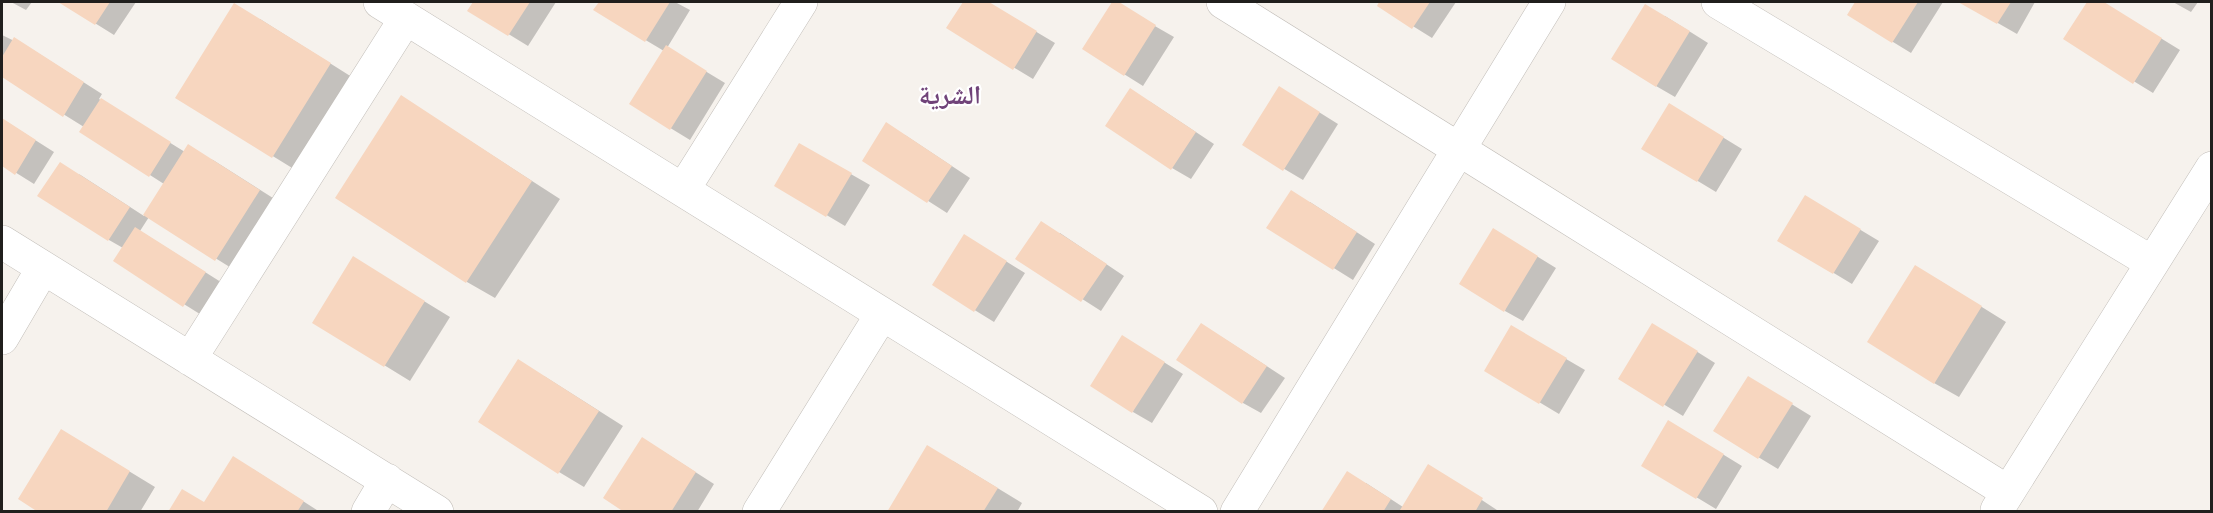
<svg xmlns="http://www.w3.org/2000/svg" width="2213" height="513" viewBox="0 0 2213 513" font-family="Helvetica,'Noto Naskh Arabic',sans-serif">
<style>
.shadow{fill:#0003}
.building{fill:#f7d6bf}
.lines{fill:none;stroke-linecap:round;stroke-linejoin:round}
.minor-casing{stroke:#c2beb9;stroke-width:34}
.minor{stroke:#fff;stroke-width:33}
.labels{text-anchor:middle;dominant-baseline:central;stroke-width:4.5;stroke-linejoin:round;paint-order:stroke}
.district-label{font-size:26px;font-weight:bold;fill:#704379;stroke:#fff}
</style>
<rect width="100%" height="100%" fill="#f6f2ed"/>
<path class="shadow" d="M11,2H32L26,10Z
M61,2H136L114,35Z
M475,2H556L528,46L469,10Z
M600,2H675L690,10L667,48L725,83L690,140L631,104L664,51L595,10Z
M964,2H986L1055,43L1033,79L948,28Z
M1113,2L1174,37L1143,86L1084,49Z
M1381,2H1456L1432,38L1379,5Z
M1857,2H1943L1911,53L1849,15Z
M1961,2H2035L2017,34Z
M2088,2H2102L2180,50L2153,93L2065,39Z
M2173,2H2198L2191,12Z
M1665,16L1708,43L1675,97L1656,86Z
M260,19L355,79L297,171L177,97Z
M2,35L33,50L102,94L99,99L185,152L213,160L284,205L241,274L149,217L140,231L224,284L203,316L115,261L123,248L109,240L79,174L144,216L164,184L81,131L84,127L2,76Z
M402,97L560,199L495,298L467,282Z
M1298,99L1338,124L1303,180L1244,145Z
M1149,101L1214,144L1191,179L1172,168Z
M1688,116L1742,149L1716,192L1643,148Z
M2,119L54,152L34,184L2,164Z
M905,135L970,178L947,213L864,160Z
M800,145L870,185L845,226L776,185Z
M1310,202L1375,244L1353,280L1268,227Z
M1824,208L1879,241L1852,284L1779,240Z
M1060,233L1124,276L1101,311L1018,258Z
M1512,241L1556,268L1523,321L1505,311Z
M983,247L1025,273L994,322L934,285Z
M378,273L450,317L410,381L314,322Z
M1940,281L2006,322L1959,397L1934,383Z
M1220,336L1285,378L1261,413L1243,403Z
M1672,336L1715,363L1683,416L1620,378Z
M1530,338L1585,370L1559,414L1486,370Z
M1141,348L1183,374L1152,423L1133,412Z
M544,376L623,426L584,487L559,472Z
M1767,389L1811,416L1778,469L1715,431Z
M1688,433L1742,466L1716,509L1643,465Z
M86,445L155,487L140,512H41Z
M661,450L714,484L697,512H627Z
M953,461L1022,503L1017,512H888Z
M253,469L320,512H170L205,504Z
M1447,477L1500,512H1323L1366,483L1403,507Z"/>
<path class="building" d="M58,2H110L95,25Z
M473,2H530L508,36L467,11Z
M599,2H670L645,42L593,10Z
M963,2H989L1037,31L1013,70L946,28Z
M1112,2H1119L1156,25L1124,76L1082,49Z
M1379,2H1430L1412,29L1377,6Z
M1855,2H1918L1892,43L1847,15Z
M1958,2H2011L1997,24Z
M2087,2H2104L2162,38L2133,84L2063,39Z
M234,3L331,63L272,158L175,98Z
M1645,4L1690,31L1656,87L1611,59Z
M14,37L84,82L63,117L2,77V57Z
M666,45L707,71L670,130L629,104Z
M1279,86L1320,112L1283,171L1242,145Z
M1130,88L1196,132L1171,170L1105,126Z
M401,95L532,181L466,283L335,198Z
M101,98L171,142L149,177L79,132Z
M1669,103L1724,137L1697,182L1641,149Z
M2,118L36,140L15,175L2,166Z
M886,122L952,166L927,203L862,161Z
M799,143L852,173L826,217L774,186Z
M188,144L260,190L215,261L143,215Z
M60,162L130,207L108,241L37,196Z
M1291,190L1357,232L1333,270L1266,228Z
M1805,195L1861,229L1833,274L1777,241Z
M1041,221L1107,264L1081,302L1015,259Z
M135,227L206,272L183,307L113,261Z
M1493,228L1538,256L1504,312L1459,284Z
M964,234L1007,261L974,312L932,285Z
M353,256L425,301L384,367L312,323Z
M1915,265L1982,306L1934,384L1867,342Z
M1201,323L1267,366L1242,404L1176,360Z
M1652,323L1698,351L1663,407L1618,379Z
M1511,325L1567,358L1539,404L1484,371Z
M1122,335L1165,362L1132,413L1090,386Z
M518,359L599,411L558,474L478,422Z
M1748,376L1793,403L1758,459L1713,431Z
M1668,420L1724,454L1696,499L1641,466Z
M61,429L130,471L106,512H38L18,499Z
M642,437L696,472L671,512H624L603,498Z
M927,445L998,488L983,512H887Z
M233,456L304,501L297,512H168L182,489L204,502Z
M1428,464L1483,498L1475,512L1400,510Z
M1347,471L1391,499L1383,512H1321Z"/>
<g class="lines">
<defs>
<path id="minor" d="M380,2L1201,512
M1223,2L2008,492
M1718,2L2151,262
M683,190L801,2
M2,242L437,512
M2,338L43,268
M190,359L406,18
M1997,510L2212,168
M368,512L387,480
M759,512L882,314
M1237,512L1549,2"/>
</defs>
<use href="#minor" class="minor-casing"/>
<use href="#minor" class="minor"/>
</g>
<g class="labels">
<g class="district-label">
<text x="950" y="95">الشرية</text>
</g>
</g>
<rect width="2213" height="513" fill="none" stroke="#201f1d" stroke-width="6"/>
</svg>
